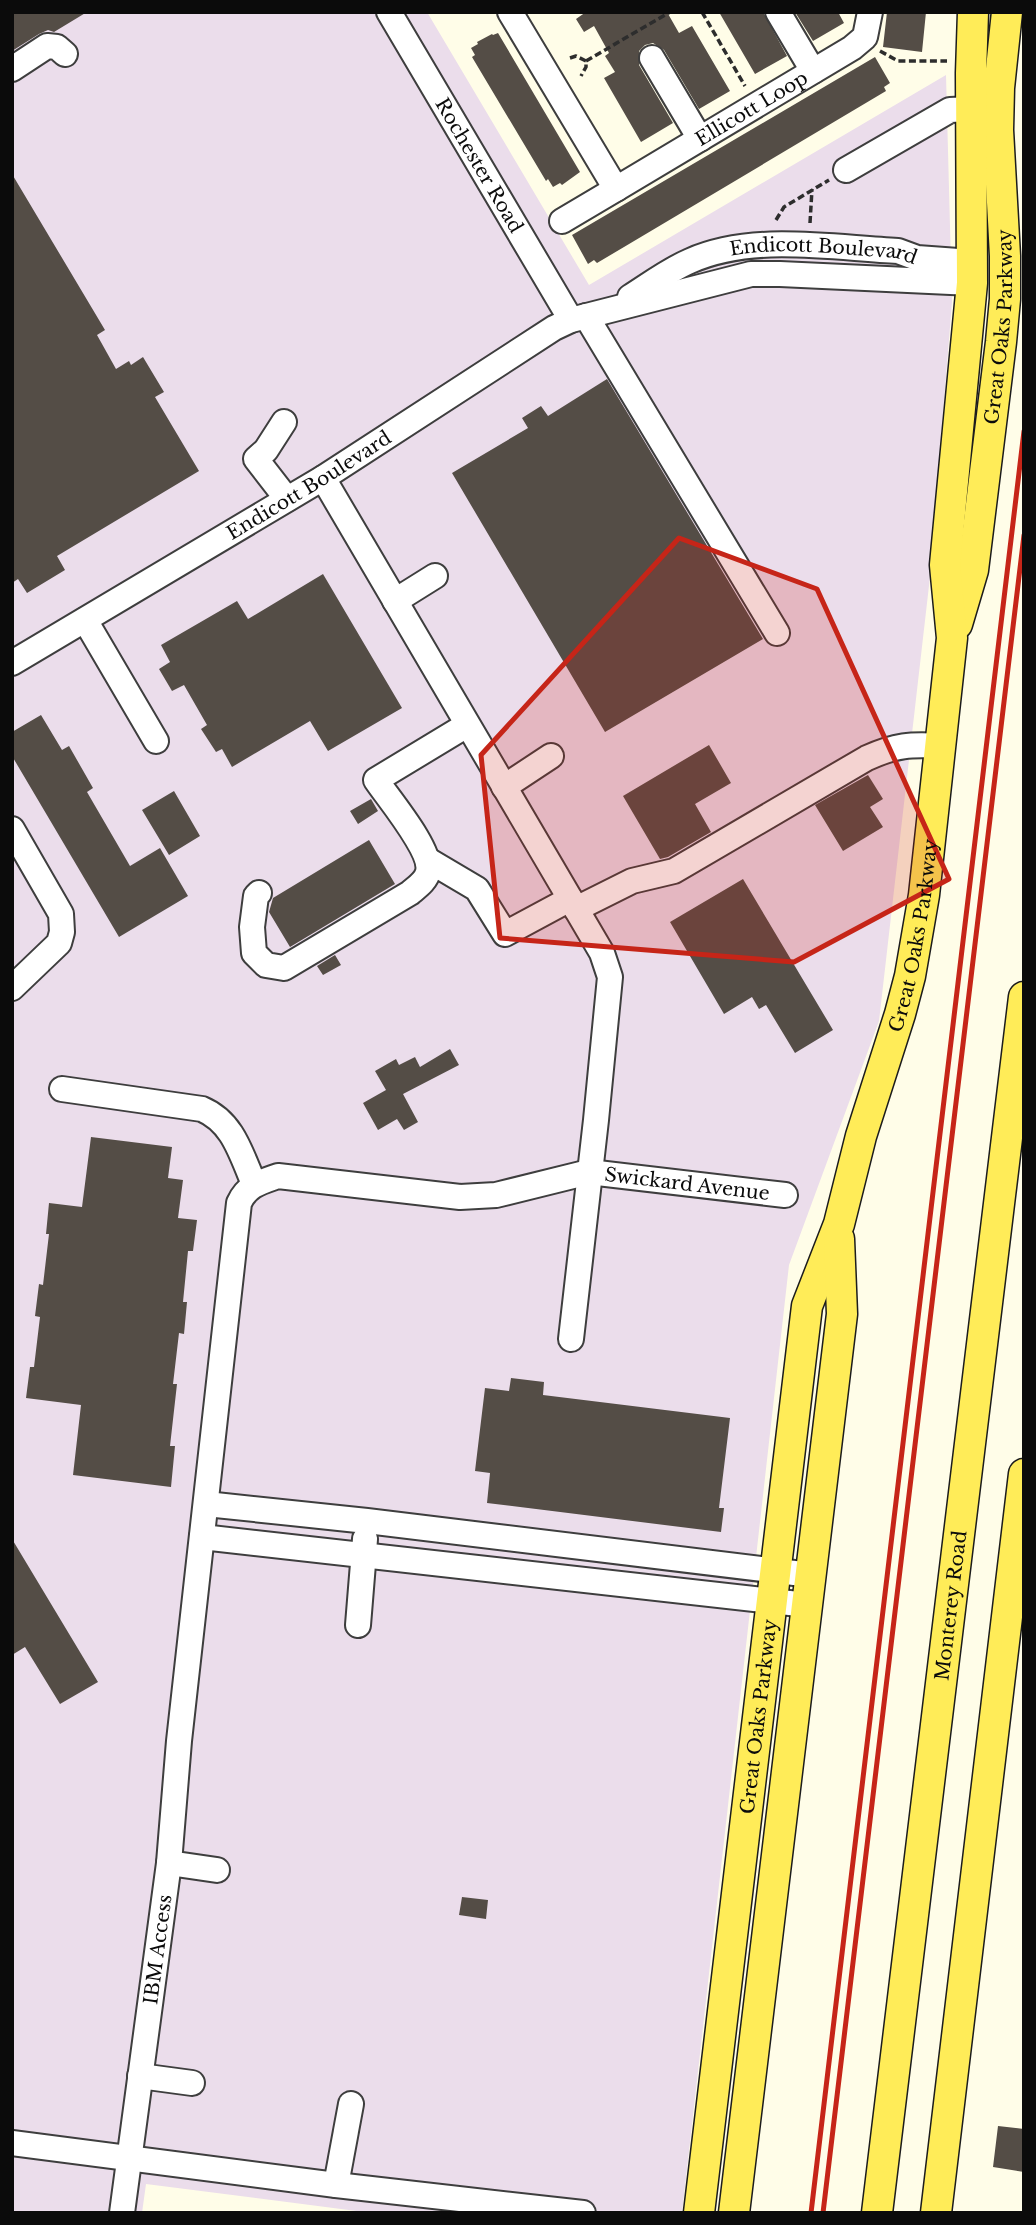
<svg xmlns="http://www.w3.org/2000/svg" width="1036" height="2225" viewBox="0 0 1036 2225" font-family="'Libre Baskerville',serif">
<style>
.industrial{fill:#ebddeb}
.building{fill:#544d46}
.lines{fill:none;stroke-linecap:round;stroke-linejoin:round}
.minor-casing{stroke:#3e3e3e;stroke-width:28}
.major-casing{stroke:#1c1c1c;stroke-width:33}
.path{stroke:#2d2d2d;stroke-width:3.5;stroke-dasharray:7 3.5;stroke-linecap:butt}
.minor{stroke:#fff;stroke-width:24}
.major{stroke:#ffec58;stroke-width:30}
.rail{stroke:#c62518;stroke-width:5}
.marked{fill:#c62518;fill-opacity:0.2;stroke:#c62518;stroke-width:5;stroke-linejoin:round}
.labels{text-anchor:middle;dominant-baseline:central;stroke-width:7;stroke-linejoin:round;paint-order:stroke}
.street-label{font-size:19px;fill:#0b0b0b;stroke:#fff}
</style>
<rect width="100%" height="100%" fill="#fffde8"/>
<path class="industrial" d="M12,12H427L589,285L946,75L952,302L930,577L879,1021L789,1265L682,2213H372L146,2184L142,2213H12Z"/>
<path class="building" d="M12,12H87L54,32L48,30L39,34L12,51Z
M586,12H667L679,33L692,26L730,91L699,109L664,50L653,43L645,45L639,51V65L673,123L641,142L604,78L615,72L605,56L609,53L594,26L584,32L576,19Z
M719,12H763L787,56L755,74Z
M795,12H838L844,23L813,41Z
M887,12H926L922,52L883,47Z
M498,33L580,172L562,185L560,183L553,187L548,179L546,181L472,57L475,55L471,48L478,44L477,42L492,34L493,35Z
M875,57L890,83L884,87L886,91L624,247L597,263L594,260L588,264L572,235Z
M12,174L105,330L97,335L116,369L129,361L131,365L143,357L164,392L155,397L199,471L57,556L65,570L27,593L18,579L12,583Z
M607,379L763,639L605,732L452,473L528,428L522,418L541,406L548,416Z
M323,574L402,708L328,751L310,721L232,767L222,749L216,752L201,729L207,725L184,685L172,691L159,669L170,662L161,645L237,601L248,619Z
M41,715L62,750L69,746L93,788L87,792L130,866L160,848L188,896L119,937L12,756V732Z
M709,745L731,783L695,804L711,832L668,857L660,859L623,796Z
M868,775L883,799L870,807L883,827L843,851L815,805Z
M174,791L200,836L169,855L142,810Z
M371,799L378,811L358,824L350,811Z
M369,840L395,884L290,947L269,912L273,898Z
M743,879L833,1030L795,1053L766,1005L759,1009L752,997L724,1014L670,922Z
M335,955L341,965L323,975L317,966Z
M450,1049L459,1065L403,1094L418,1122L404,1130L397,1119L378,1130L363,1103L386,1090L375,1071L396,1059L399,1065L415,1057L420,1067Z
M91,1137L172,1147L168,1178L183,1180L178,1218L197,1220L193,1251H188L183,1302H187L184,1334L179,1333L173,1384H177L170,1446H175L171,1487L73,1475L81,1405L26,1398L30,1367H34L40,1317L35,1316L39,1284L43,1285L49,1234H46L49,1203L82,1207Z
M511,1378L544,1382L543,1395L730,1418L719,1508H724L721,1532L487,1503L490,1473L475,1471L485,1388L509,1391Z
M12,1539L98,1682L60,1704L25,1647L12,1655Z
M462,1897L488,1900L486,1919L459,1915Z
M998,2126L1024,2129V2172L993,2167Z"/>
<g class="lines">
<defs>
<g id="minor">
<path id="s1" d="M389,12L571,320"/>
<path id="s2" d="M510,12L616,189L852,48L865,37L870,12"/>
<path d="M778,12L813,71"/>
<path d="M652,58L700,139"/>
<path d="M12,69L47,46L57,47L65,54"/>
<path d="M846,170L950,110L971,109"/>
<path d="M562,221L616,189"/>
<path id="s3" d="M630,297C649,285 669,270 690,261C753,233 832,248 898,251L917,258L972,262"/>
<path d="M586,316L777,633"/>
<path d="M284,422L266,450L256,459L287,499"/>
<path d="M323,478L602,953L610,977L596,1120L571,1339"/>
<path d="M395,601L435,576"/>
<path d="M85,620L156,741"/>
<path id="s4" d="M12,663L323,478L554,328L571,320L751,274H780L972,283"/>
<path d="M504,787L551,756"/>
<path d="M12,829L61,914L62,932L59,943L12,988"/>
<path d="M428,860L477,889L505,934L570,899"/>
<path d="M259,893L256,896L252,927L254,953L266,965L284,968L410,893C417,887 426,881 428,872C433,851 388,798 376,780L467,725"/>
<path d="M576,909L632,881L674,871L867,758C896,745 910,744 942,746"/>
<path d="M62,1089L202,1109C233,1122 241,1154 254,1184"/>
<path d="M206,1504L367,1521L811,1575"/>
<path d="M202,1537L807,1605"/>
<path d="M358,1625L365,1539"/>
<path d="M169,1863L217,1870"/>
<path d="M140,2076L192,2083"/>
<path d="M12,2143L336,2185L583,2213"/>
<path d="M336,2185L351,2104"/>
<path id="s5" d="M122,2213L169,1863L179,1741L239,1203C247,1185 261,1182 278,1176L460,1197L496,1195L589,1172L785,1195"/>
</g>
<g id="major">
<path id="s6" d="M957,624L973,570L1001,342L1005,299V256L998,130L999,88L1007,12"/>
<path id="s7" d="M699,2213L807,1306L839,1224L861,1136L900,1014L910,976L924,895L952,638L945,565L972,283L971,73L973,12"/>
<path d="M734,2213L842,1314L839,1239"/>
<path id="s8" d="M877,2213L1024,997"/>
<path d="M936,2213L1024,1474"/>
</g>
</defs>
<use href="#minor" class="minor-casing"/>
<use href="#major" class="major-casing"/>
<path class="path" d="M702,12L745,86
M880,51L898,61H947
M570,58L576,56L586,61V67L581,76
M586,61L670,12
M776,220L784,207L829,180
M810,223L812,189"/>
<use href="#minor" class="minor"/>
<use href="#major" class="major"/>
<path class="rail" d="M811,2213L1024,431
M823,2213L1024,535"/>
</g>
<path class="marked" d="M679,538L817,589L949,879L794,962L500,938L481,755Z"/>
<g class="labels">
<g class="street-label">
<text stroke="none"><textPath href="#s2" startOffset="364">Ellicott Loop</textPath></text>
<text stroke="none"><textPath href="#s1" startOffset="178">Rochester Road</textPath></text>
<text stroke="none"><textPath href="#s3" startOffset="206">Endicott Boulevard</textPath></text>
<text stroke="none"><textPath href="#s6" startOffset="301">Great Oaks Parkway</textPath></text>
<text stroke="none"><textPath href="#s4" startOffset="346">Endicott Boulevard</textPath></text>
<text stroke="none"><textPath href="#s7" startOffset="1300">Great Oaks Parkway</textPath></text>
<text stroke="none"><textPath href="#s5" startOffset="1480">Swickard Avenue</textPath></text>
<text stroke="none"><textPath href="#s8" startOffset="612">Monterey Road</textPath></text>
<text stroke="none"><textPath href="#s7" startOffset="500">Great Oaks Parkway</textPath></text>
<text stroke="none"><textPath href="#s5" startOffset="266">IBM Access</textPath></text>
</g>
</g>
<rect width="1036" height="2225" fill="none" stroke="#0b0b0b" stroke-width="28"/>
</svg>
